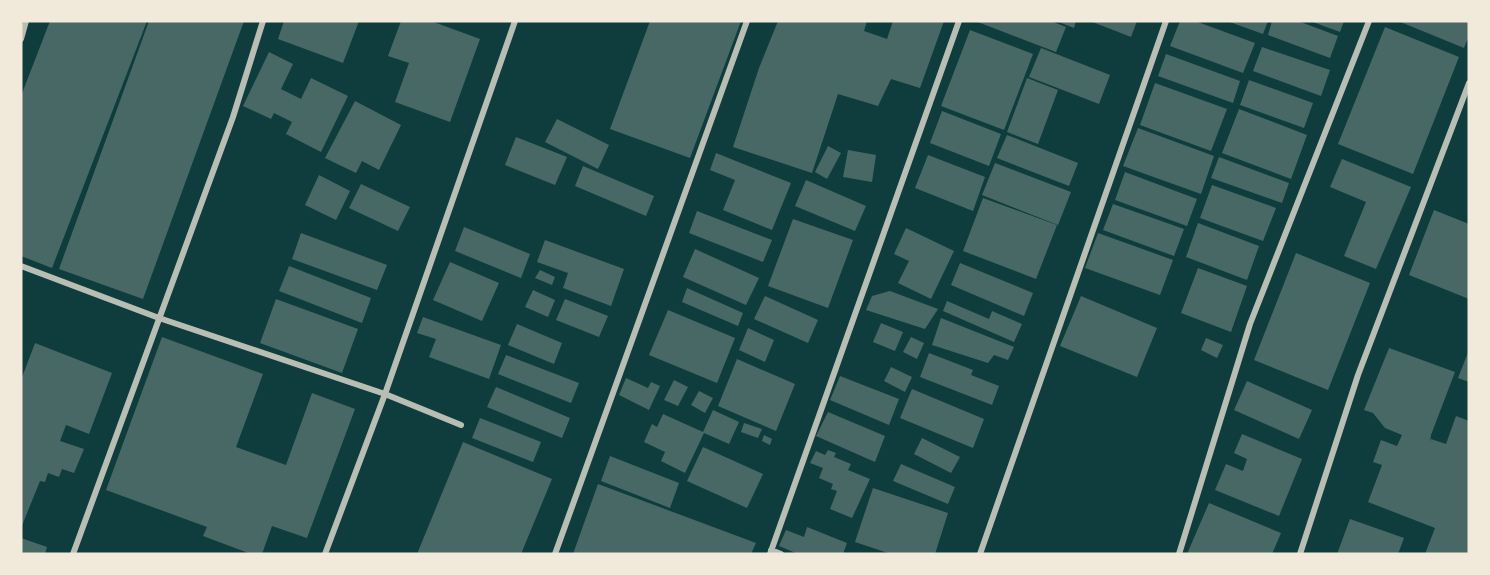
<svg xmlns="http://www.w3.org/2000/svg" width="1490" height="575" viewBox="0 0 1490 575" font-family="Bitter,serif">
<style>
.building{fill:#486865}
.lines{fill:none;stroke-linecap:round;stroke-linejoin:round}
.minor{stroke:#b8beb3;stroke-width:6}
</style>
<rect width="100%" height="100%" fill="#0f3d3e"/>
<path class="building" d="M50,21H147L52,268L21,256V96Z
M149,21H244L143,299L59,269Z
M284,21H359L343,63L278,39Z
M401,21H431L480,39L450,122L395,102L409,63L388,56Z
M650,21H741L690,158L610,129Z
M778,21H867L864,31L887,39L893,21H944L920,88L891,79L878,106L838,94L812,173L733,147L759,68Z
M975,21H1051L1066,27L1056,52Z
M1056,21H1076L1074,28Z
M1090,21H1137L1131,37Z
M1180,21H1195L1255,43L1243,73L1170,46Z
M1227,21H1268L1263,34Z
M1272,21H1298L1338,36L1330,58L1268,35Z
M1310,21H1344L1340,32Z
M1398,21H1469V36L1464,48Z
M1385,27L1459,57L1413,174L1338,144Z
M970,30L1033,54L1004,130L941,106Z
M1262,47L1330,70L1321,96L1253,71Z
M1041,48L1110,75L1099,104L1029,77Z
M269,52L293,64L281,89L301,99L311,78L348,96L321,152L286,134L292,122L274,113L271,119L243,106Z
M1166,54L1240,81L1233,103L1158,76Z
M1027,78L1058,90L1038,144L1007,132Z
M1249,80L1313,103L1304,128L1240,105Z
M1155,83L1227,109L1211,151L1140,125Z
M355,101L401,125L379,170L362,161L356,173L325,158Z
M1239,109L1307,135L1291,179L1222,153Z
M942,111L1001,134L989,166L930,143Z
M557,119L609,145L598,169L545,142Z
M1138,128L1214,156L1201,194L1123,166Z
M1007,135L1078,163L1069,186L997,158Z
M516,137L567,157L555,185L505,165Z
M828,146L841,153L827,179L815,172Z
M848,150L876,155L872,182L843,177Z
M716,153L791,183L772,230L723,210L735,180L710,170Z
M928,155L985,177L973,211L915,188Z
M1219,157L1289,183L1282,203L1211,178Z
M1342,159L1411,187L1376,269L1344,256L1366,202L1330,187Z
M995,163L1071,192L1058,225L982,195Z
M583,166L654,196L646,216L575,186Z
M1125,172L1197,199L1187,226L1115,200Z
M319,175L350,191L336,220L305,205Z
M806,180L866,206L855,231L795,206Z
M361,184L410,207L398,231L349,208Z
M1212,185L1276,208L1263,241L1200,218Z
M983,198L1057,225L1036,279L963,251Z
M1113,204L1184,229L1174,256L1103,230Z
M1434,210L1469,224V299L1409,275Z
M697,211L772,240L763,262L689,233Z
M793,219L853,240L828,308L768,286Z
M1198,223L1259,246L1247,280L1186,257Z
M464,227L530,254L521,278L455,251Z
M906,228L954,251L931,299L898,283L909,261L894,254Z
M301,233L387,265L377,290L292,259Z
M1098,233L1173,260L1160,295L1085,268Z
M545,240L624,269L611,306L563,288L568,273L537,262Z
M695,249L759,278L746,305L683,277Z
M1296,253L1370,283L1328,390L1254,360Z
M450,262L499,283L482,321L433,300Z
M960,263L1033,293L1024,316L951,285Z
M289,266L371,298L362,323L279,291Z
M1198,268L1247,286L1231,332L1181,313Z
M540,270L555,277L552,285L535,278Z
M687,288L743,313L738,326L682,302Z
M533,290L555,300L548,317L525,307Z
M890,291L938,309L925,329L866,310L872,296Z
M765,296L818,320L808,343L754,319Z
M1081,296L1157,328L1137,377L1060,346Z
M276,299L358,329L342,373L260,343Z
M565,299L608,316L599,337L556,320Z
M947,301L989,319L992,311L1022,324L1014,342L943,311Z
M668,310L735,338L717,383L649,355Z
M423,317L501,345L489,379L429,357L436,339L417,333Z
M941,318L1014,347L1008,360L994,355L988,363L932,345Z
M881,323L903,332L895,351L873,342Z
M517,324L562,343L554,364L508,345Z
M748,328L774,340L765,362L739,350Z
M162,337L263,374L236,447L286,465L312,393L355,409L307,538L272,526L262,554H251L203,536L207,527L106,490Z
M911,337L924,343L917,359L903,352Z
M1206,338L1223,345L1217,358L1201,350Z
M35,343L112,373L89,434L66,425L60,441L84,449L74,473L62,469L59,477L48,473L45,482L40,481L21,528V380Z
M1389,348L1455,372L1431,435L1430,443L1431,439L1446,444L1456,416L1469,421V554H1425L1435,528L1368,502L1382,465L1373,462L1381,440L1397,446L1402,435L1385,428L1373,413L1364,410Z
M1469,350V382L1458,378Z
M929,353L973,370L971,375L999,386L992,405L920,377Z
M506,355L579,383L571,403L498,374Z
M737,359L795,384L776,431L718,406Z
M891,367L912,377L905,392L884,381Z
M840,376L899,399L889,425L830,400Z
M626,378L648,388L651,382L660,386L649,410L619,395Z
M674,380L688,387L678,406L664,400Z
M1247,381L1312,410L1299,439L1234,410Z
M496,387L570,418L562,438L487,407Z
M912,389L984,419L973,448L900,418Z
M699,391L713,398L705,413L691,405Z
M713,410L739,422L729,444L704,433L685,473L661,461L665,452L644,442L652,424L657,427L663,414L703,432Z
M828,412L885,436L875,462L816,436Z
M480,418L541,442L533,462L472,438Z
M744,423L762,429L758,438L741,432Z
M1242,434L1302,459L1279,516L1215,490L1226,464L1243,471L1247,459L1234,453Z
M764,435L772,439L770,445L762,441Z
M922,438L960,457L951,473L914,454Z
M463,442L552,479L521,554H417Z
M703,447L763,474L747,508L687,481Z
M828,450L836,453L834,457L851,464L848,470L870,479L852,518L830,509L837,491L831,489L833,484L819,478L823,468L810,463L816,451L825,455Z
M610,456L679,483L670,508L601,481Z
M901,464L955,487L948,504L893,481Z
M598,484L756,543L751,554H573Z
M873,488L948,513L935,554H891L855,542Z
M1209,503L1281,533L1272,554H1187Z
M1350,519L1404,538L1398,554H1337Z
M807,527L847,543L843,554H798L779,546L786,530L804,537Z
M21,538L47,547L45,554H21Z"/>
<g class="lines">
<path class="minor" d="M21,39L26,21
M21,266L159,318L385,394L461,425
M771,550L781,554
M73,554L233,117L263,21
M325,554L385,394L515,21
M555,554L747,21
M770,554L959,21
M980,554L1166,21
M1179,554L1250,324L1369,21
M1300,554L1358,375L1469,83"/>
</g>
<rect width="1490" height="575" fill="none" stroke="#f1e9da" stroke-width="45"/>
</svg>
